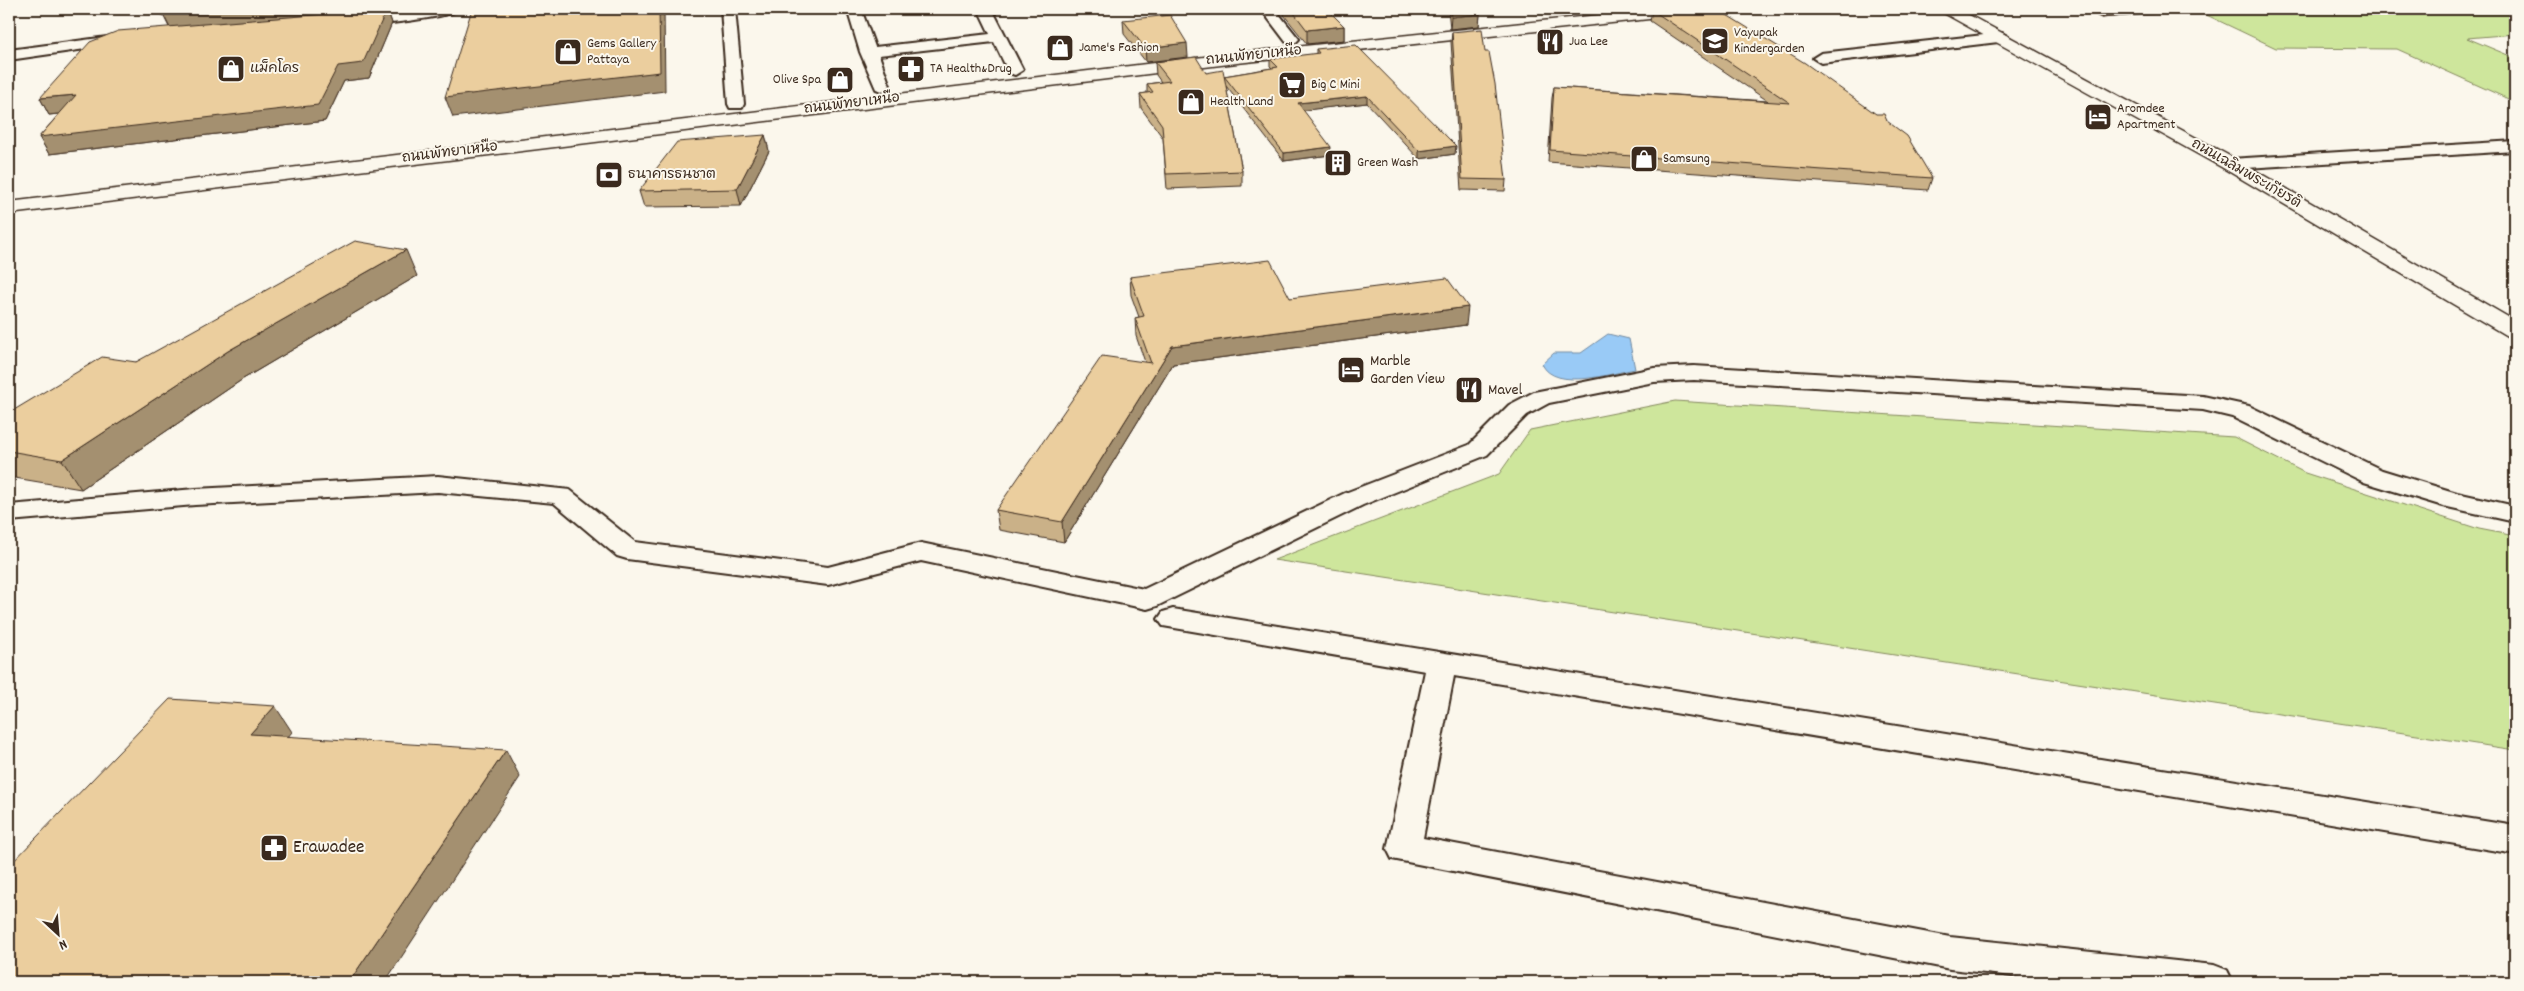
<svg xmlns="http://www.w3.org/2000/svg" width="2524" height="991" viewBox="0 0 2524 991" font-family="Dekko,'Playpen Sans Thai',sans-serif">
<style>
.green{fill:#cee69c;stroke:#84885d}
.water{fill:#99caf6;stroke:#738aa0}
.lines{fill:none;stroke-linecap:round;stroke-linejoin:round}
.street-casing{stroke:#3b2a1e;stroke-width:4}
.secondary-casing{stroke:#3b2a1e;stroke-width:3}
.street{fill:#fbf7ec;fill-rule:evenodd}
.secondary{fill:#fbf7ec;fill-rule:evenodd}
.wall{fill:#cab188;stroke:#3b2a1e}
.shaded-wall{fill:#a4906f;stroke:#3b2a1e}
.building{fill:#ebce9e;stroke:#3b2a1e}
.labels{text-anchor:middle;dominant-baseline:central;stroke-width:4;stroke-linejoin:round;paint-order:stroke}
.far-poi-label{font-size:14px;fill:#3b2a1e;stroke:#fbf7ec;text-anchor:start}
.far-street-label{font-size:14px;fill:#3b2a1e;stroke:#fbf7ec}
.poi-label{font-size:16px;fill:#3b2a1e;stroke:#fbf7ec;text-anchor:start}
.near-poi-label{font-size:19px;fill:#3b2a1e;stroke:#fbf7ec;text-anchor:start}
</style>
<rect width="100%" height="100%" fill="#fbf7ec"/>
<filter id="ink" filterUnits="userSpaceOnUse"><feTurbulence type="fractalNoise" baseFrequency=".02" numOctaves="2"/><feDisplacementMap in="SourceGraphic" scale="10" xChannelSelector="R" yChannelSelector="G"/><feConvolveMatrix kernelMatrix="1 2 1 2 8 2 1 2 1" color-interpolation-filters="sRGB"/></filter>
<g filter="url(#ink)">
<path class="green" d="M2194,9H2515V34L2467,38L2515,58V102L2397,49L2276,48Z
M1675,401L2234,437L2305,473L2479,529L2515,536V750L1274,560L1499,474L1530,430Z"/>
<path class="water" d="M1608,334L1629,339L1635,369C1613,373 1555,392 1542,364L1554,353H1581Z"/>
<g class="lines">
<defs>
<path id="street" d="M428,9H460C455,17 367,27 354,25C349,24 350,25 348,21L355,17Z
M721,9H735L744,104L742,108H730L728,104Z
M847,9H861L875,47L990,34L978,9H992L1023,70L1015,75L1009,73L994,42L879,55L890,86L882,91L876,89L860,52Z
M1261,9H1275L1299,39L1296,42H1286Z
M2002,33L2010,38L2007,41L1821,63L1813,58L1821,53Z
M122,35L130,40L127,43L9,60V50Z
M2515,141V151L2230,169L2224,168L2221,164L2224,160L2230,159Z
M1694,366L2203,396L2249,406L2382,470L2457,493L2515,506V522L2443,506L2364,482L2232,417L2203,410L1694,380L1654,382L1549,403L1527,415L1487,455L1363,505L1157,606L1147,609L921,561L828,585L627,559L617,556L554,503L438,492L195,505L9,521V505L195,489L438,476L570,490L635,542L828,567L921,543L1144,589L1345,493L1469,445L1509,405L1534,392L1654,368Z
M1173,609L2515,826V854L1454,676L1423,838L1950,937L2214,965L2227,970L2233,982H2064L1950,969L1392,859L1387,849L1425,671L1163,626L1158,619L1163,612Z"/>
<path id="secondary" d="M1656,9H1704L1696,14L1237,63L9,214V202L1237,53Z
M1940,9H1958L2237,160L2515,321V338L2507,336L2223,168L1942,12Z"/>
</defs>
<use href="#street" class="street-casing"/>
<use href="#secondary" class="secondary-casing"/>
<use href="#street" class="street"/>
<use href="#secondary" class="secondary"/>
</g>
<path class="wall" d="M155,9H398V11L388,12L392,23L369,78L344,81L325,121L49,154L39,137L59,114L49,115L40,98L169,27L163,15L158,14Z
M1285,9H1327L1344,26V40L1307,44L1284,15Z
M1448,9H1480V14L1479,26L1450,29Z
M2083,9H2185V11L2101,18Z
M1652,10L1887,121L1932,178L1928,190L1548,162L1552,98L1554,87L1768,101L1650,21Z
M1123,20L1188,57L1146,62L1124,34Z
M1452,32L1485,52L1506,180L1505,191L1461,190L1451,42Z
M1316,49L1455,154L1419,159L1367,103L1303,110L1330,155L1284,161L1226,86L1242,171V186L1167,189L1163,138L1141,108L1140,94L1147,93V84L1161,82L1156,75L1155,62L1206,73L1224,76L1272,68L1270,66V59L1316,54Z
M765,135L769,151L741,206L644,207L639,191Z
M417,276L243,379L81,489L9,477V413L136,362Z
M1130,277L1290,298L1466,325L1173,364L1064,542L999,530L996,510L1145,362L1136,336L1135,318L1139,317L1131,295Z"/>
<path class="shaded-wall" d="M206,9H398V11L388,12L392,23L369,78L344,81L325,121L49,154L39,137L170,28L162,12Z
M659,9H664L665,91L453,117L445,97Z
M2104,9H2185V11L2101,18Z
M1480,14L1479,26L1450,29L1451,17Z
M1344,26V40L1307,44V30Z
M1187,43L1188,57L1146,62L1145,48Z
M76,95L85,111L49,115L40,98Z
M1367,96V103L1298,111V103Z
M765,135L769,151L741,206L737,189Z
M1456,146L1455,154L1419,159V151Z
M1331,147L1330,155L1284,161V153Z
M406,250L417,276L243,379L81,489L62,460L228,351Z
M1468,307L1466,325L1173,364L1064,542L1062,522L1172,346Z
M275,706L292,732L268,761L250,734Z
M506,750L520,777L385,982H349Z"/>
<path class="building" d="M169,9H206L162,12Z
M387,9L363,63L338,66L318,105L39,137L76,95L40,98L90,42L118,31Z
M472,9H659L660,72L445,97Z
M1291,9H1327L1344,26L1307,30Z
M1450,9H1480V14L1451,17Z
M1668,9H1717L1805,63L1876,114H1884L1887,121L1907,136L1932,178L1550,150L1554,87L1790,103L1652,10Z
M1170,15L1187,43L1145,48L1123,20Z
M1482,29L1485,52H1489L1495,84L1506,180L1462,179L1452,32Z
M1356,45L1456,146L1419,151L1367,96L1298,103L1331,147L1284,153L1224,76L1278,67L1270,59L1319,53L1316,49Z
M1196,57L1206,73L1223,70L1242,171L1166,174L1162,125L1140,94L1153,92L1147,84L1170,81L1155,62Z
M765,135L737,189L639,191L677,142Z
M355,241L406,250L228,351L62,460L9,451V413L102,357L136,362Z
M1270,260L1290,298L1447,278L1468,307L1172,346L1062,522L996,510L1102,356L1151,363L1135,318L1144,316L1130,277Z
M170,699L275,706L250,734L506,750L349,982H9V866Z"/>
</g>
<defs>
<symbol id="school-square" viewBox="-11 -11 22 22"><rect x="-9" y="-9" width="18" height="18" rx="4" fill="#3b2a1e" stroke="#fbf7ec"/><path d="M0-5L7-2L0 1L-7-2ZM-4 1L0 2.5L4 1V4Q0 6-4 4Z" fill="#fff"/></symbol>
<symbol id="restaurant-square" viewBox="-11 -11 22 22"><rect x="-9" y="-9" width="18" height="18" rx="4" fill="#3b2a1e" stroke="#fbf7ec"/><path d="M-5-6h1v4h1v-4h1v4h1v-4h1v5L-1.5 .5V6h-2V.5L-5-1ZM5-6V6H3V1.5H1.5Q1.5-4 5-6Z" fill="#fff"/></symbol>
<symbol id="shop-square" viewBox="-11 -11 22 22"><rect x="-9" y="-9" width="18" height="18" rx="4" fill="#3b2a1e" stroke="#fbf7ec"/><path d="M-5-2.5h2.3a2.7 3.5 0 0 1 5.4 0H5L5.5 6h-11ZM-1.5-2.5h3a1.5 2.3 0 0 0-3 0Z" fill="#fff"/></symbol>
<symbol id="pharmacy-square" viewBox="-11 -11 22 22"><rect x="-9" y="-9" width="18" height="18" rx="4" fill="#3b2a1e" stroke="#fbf7ec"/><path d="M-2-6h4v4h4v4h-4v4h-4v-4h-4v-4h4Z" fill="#fff"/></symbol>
<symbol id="supermarket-square" viewBox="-11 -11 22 22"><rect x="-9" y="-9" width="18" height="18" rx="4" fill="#3b2a1e" stroke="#fbf7ec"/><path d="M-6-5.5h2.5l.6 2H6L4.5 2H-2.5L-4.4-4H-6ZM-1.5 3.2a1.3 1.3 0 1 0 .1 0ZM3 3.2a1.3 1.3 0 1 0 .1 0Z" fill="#fff"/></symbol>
<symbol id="hotel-square" viewBox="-11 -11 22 22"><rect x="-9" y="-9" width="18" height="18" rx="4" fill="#3b2a1e" stroke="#fbf7ec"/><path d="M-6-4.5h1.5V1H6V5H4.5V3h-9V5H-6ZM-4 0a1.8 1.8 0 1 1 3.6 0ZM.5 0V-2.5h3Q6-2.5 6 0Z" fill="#fff"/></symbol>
<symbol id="building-square" viewBox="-11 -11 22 22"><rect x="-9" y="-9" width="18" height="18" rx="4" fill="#3b2a1e" stroke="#fbf7ec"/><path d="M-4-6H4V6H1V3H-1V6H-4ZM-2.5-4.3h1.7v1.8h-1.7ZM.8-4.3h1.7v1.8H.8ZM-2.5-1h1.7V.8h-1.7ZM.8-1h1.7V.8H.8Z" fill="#fff"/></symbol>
<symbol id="bank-square" viewBox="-11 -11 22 22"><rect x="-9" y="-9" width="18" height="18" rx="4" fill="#3b2a1e" stroke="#fbf7ec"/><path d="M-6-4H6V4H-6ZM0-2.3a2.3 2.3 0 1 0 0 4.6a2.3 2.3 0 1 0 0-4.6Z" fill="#fff"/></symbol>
</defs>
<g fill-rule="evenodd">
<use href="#school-square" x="1699" y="25" width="32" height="32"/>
<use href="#restaurant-square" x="1534" y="26" width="32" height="32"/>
<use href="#shop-square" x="1044" y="32" width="32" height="32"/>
<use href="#shop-square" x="552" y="36" width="32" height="32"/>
<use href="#shop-square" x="215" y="53" width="32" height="32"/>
<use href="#pharmacy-square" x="895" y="53" width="32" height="32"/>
<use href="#shop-square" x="824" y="64" width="32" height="32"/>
<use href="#supermarket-square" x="1276" y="69" width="32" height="32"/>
<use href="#shop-square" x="1175" y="86" width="32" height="32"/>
<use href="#hotel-square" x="2082" y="101" width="32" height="32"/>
<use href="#shop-square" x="1628" y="143" width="32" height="32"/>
<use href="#building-square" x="1322" y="147" width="32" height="32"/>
<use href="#bank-square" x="593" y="159" width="32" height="32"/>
<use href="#hotel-square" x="1335" y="354" width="32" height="32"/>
<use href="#restaurant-square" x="1453" y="374" width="32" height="32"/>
<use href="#pharmacy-square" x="258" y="832" width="32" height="32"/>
</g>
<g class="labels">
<g class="far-poi-label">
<text x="1734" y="33">Vayupak<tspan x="1734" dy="16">Kindergarden</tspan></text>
<text x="1569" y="42">Jua Lee</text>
<text x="587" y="44">Gems Gallery<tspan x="587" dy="16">Pattaya</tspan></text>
<text x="1079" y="48">Jame's Fashion</text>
<text x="250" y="69">แม็คโคร</text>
<text x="930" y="69">TA Health&amp;Drug</text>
<text x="821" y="80" text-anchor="end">Olive Spa</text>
<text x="1311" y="85">Big C Mini</text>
<text x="1210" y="102">Health Land</text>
<text x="2117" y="109">Aromdee<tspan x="2117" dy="16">Apartment</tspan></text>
<text x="1663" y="159">Samsung</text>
<text x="1357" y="163">Green Wash</text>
<text x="628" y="175">ธนาคารธนชาต</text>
</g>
<g class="far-street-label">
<text transform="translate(1254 56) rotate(-6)">ถนนพัทยาเหนือ</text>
<text transform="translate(852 104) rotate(-7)">ถนนพัทยาเหนือ</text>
<text transform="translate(450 153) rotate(-7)">ถนนพัทยาเหนือ</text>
<text transform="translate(2246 174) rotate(30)">ถนนเฉลิมพระเกียรติ</text>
</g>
<g class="poi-label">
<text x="1370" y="361">Marble<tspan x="1370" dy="18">Garden View</tspan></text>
<text x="1488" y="390">Mavel</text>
</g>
<g class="near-poi-label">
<text x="293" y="848">Erawadee</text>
</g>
</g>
<rect width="2524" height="991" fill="none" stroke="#fbf7ec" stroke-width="30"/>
<rect x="15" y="15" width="2494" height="961" fill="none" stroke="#3b2a1e" stroke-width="2" filter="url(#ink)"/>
<g transform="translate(58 934) rotate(154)" stroke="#fbf7ec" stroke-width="4" paint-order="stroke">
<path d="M0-4L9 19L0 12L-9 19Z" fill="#3b2a1e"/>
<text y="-8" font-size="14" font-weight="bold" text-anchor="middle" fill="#3b2a1e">N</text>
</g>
</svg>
